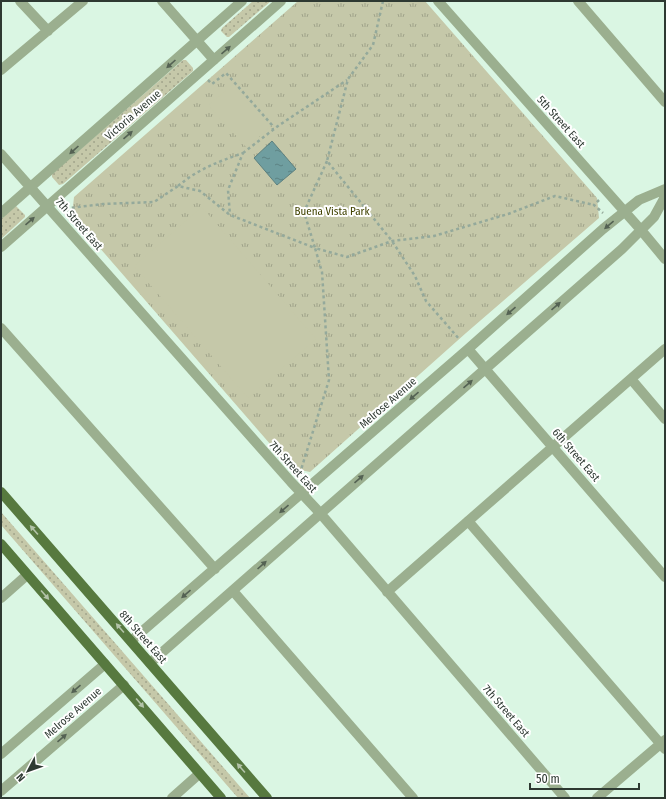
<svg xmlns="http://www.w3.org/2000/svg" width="666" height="799" viewBox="0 0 666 799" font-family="'Fira Sans Condensed',sans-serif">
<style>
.grass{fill:url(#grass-dots)}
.park{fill:url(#park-tufts)}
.garden{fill:#c5c8a9}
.water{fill:url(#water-ripples);stroke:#5c807f}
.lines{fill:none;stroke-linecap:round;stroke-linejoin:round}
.path{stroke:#94a99b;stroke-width:2.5;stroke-dasharray:3 3;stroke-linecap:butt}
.minor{stroke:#9baf8f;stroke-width:10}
.major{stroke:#57793f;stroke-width:10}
.oneway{fill:#546253}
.oneway2{fill:#b3c3a9}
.labels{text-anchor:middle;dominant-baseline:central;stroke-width:4;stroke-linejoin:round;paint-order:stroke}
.street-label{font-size:11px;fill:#2e3932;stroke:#fff}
.park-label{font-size:11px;fill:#404200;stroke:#fff}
</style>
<defs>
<pattern id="grass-dots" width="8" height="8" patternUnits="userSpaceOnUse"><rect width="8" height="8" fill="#c5c8a9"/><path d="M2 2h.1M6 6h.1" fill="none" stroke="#a0a38a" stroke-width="1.8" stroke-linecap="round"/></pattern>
<pattern id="park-tufts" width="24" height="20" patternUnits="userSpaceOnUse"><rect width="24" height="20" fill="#c5c8a9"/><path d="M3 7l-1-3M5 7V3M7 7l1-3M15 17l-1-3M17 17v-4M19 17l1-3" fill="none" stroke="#a0a38a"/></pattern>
<pattern id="water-ripples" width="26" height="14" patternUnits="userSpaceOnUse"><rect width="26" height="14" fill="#6f9ea0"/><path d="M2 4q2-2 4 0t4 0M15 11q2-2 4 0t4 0" fill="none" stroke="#5c8283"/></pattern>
</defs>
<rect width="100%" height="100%" fill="#daf6e3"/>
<path class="grass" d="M253,1H271L229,37H227L221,31L222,28Z
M183,60H186L193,68V71L63,184L59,185L52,177V174Z
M16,206L25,215V217L1,239V219Z
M1,512L250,798H238L1,525Z"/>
<path class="park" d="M298,1H425L597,198L599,218L466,333L310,472L291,468L72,216L74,197Z"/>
<path class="garden" d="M234,84L272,125L247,148L208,105Z
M202,207L316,339L248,398L134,266Z"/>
<path class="water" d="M272,141L296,169L277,185L254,158Z"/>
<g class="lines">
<path class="path" d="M383,1L373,45L348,79L327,161L392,241L415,276L426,301L460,340
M208,80L212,84L226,73L272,125L273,130
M243,153L278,126L347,80
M327,161L304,212L315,248L347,257L392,241L434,236L508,214L555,196L594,205
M178,186C198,169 218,162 243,153L228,190L230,215
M599,200L594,205L603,213
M67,211L70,208L103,204L154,202L178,186L200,191L230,215L315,248L322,272L329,380L300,473"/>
<path class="minor" d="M20,1L48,31
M162,1L214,60
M438,1L641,230L665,259
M578,1L665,102
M1,70L83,1
M1,154L291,482L320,513L565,798
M1,213L242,1
M1,247L281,1
M1,328L215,569
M468,349L665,577
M631,379L665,419
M468,521L665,749
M233,591L413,798
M387,592L665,349
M1,598L27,575
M131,641L468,349L603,229L639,200L665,189
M150,663L622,249L654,217L665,197
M1,754L105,664
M1,791L124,685
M172,798L199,774
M597,798L665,740"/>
<path class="major" d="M1,492L267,798
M1,544L221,798"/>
</g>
<defs><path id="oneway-solid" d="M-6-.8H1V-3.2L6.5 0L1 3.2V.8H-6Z"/></defs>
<g class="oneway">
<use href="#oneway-solid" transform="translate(226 50) rotate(-41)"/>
<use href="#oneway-solid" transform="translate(171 64) rotate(138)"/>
<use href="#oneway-solid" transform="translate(128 135) rotate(-41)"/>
<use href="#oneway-solid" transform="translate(74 150) rotate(138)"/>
<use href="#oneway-solid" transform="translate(30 221) rotate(-41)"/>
<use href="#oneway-solid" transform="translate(609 225) rotate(140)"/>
<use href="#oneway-solid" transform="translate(556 306) rotate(-41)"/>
<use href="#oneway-solid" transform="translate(511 311) rotate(139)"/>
<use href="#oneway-solid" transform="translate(468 384) rotate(-41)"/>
<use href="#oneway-solid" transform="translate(414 396) rotate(139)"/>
<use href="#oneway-solid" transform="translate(359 479) rotate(-41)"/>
<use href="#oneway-solid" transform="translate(284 509) rotate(139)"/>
<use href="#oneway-solid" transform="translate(262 565) rotate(-42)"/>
<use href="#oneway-solid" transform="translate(186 594) rotate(139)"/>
<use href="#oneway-solid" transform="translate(76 689) rotate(139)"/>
<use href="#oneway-solid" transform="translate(62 738) rotate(-41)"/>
</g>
<g class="oneway2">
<use href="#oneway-solid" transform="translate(34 530) rotate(-131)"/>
<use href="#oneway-solid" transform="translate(45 595) rotate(49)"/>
<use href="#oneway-solid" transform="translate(120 628) rotate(-131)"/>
<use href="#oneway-solid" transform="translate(140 703) rotate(50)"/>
<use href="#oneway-solid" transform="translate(241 768) rotate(-131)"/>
</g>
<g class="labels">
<g class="street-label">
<text transform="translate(133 115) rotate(-41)">Victoria Avenue</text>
<text transform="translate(561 122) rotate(48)">5th Street East</text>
<text transform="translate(79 224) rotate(49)">7th Street East</text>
<text transform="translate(388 403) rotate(-41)">Melrose Avenue</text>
<text transform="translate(576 455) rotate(49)">6th Street East</text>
<text transform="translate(293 467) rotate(48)">7th Street East</text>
<text transform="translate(143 637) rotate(49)">8th Street East</text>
<text transform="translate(506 711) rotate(49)">7th Street East</text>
<text transform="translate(73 713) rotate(-41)">Melrose Avenue</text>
</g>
<g class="park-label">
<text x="332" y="211">Buena Vista Park</text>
</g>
</g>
<rect width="666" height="799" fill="none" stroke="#2e3932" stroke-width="4"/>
<g transform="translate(28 771) rotate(229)" stroke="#ffffff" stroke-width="3" paint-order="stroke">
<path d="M0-3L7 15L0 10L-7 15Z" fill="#2e3932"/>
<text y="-6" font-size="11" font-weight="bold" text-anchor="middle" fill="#2e3932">N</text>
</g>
<path d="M530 783v6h109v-6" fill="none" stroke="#2e3932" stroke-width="2"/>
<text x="536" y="783" font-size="12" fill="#2e3932" stroke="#ffffff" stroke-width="3" paint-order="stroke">50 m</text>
</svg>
